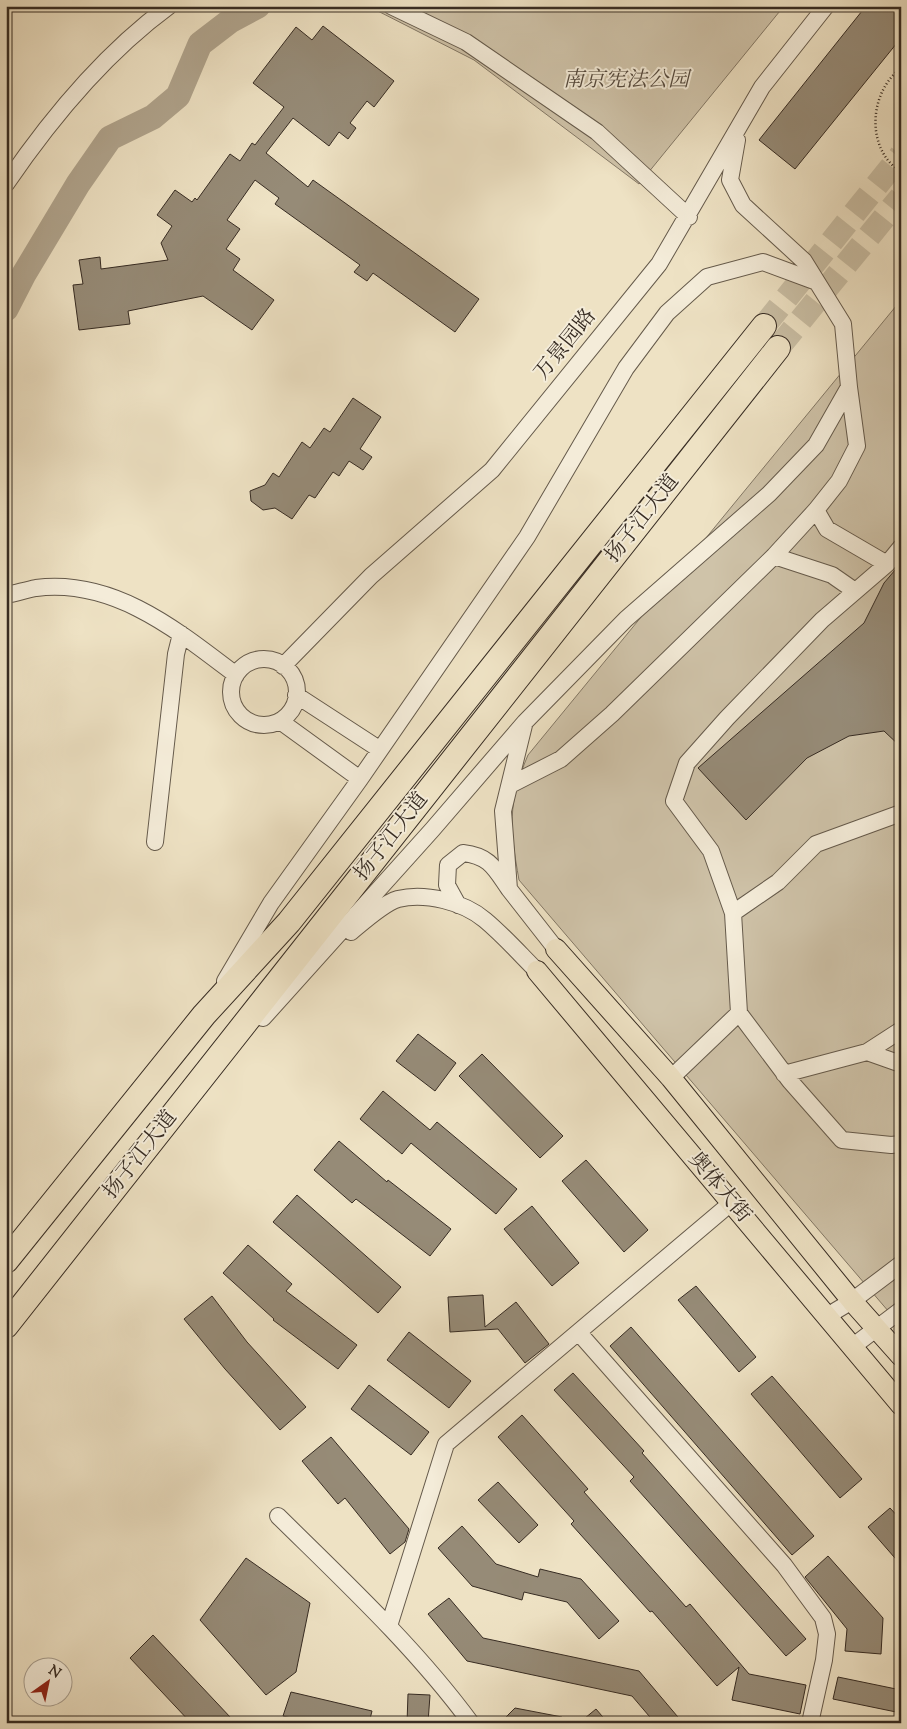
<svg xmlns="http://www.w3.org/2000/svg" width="907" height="1729" viewBox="0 0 907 1729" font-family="'Sorts Mill Goudy','Noto Serif SC',serif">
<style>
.green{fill:#cfc3a9;stroke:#837866}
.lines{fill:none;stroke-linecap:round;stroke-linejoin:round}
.river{stroke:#b0a48d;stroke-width:25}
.building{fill:#968b77;stroke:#372c23}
.highway-tunnel{stroke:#c9bea4;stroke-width:24;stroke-dasharray:24 12;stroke-linecap:butt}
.minor-casing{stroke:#655a4b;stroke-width:18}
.major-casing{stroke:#372c23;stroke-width:22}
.highway-casing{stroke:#372c23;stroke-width:26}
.path{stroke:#372c23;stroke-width:2.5;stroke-dasharray:1 2.5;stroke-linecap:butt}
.minor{stroke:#f4ecd9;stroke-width:16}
.major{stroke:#eee2c4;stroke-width:20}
.highway{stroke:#eee2c4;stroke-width:24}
.labels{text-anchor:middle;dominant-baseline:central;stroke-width:4;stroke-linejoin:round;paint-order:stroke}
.park-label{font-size:21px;font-style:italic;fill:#554a3e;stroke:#f4ecd9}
.street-label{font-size:21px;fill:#372c23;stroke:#f4ecd9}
</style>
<rect width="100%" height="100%" fill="#eee2c4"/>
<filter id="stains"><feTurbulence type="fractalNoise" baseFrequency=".004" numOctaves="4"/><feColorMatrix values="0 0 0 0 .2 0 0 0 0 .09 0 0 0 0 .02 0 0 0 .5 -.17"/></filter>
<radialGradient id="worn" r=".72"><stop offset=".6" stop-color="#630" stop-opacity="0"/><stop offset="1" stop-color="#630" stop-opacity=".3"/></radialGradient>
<path class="green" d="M368,6H784L639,184L474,60Z
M901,300V1326L519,880C510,829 507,804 528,755Z"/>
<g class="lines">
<path class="river" d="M6,309L24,274L78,184L110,138L153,117L178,96L200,44L230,21L258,6"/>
</g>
<path class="building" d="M866,6H901V38L795,169L759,140Z
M323,26L394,81L374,107L367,101L350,123L356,128L348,139L339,132L329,146L293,118L266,153L308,187L313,180L479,299L455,332L373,273L367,281L354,272L360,265L275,204L279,198L255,180L227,220L240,229L226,249L240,259L233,270L274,300L252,330L203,296L128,311L130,324L79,330L73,285L83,284L79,260L100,257L101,269L168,260L161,243L172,226L157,215L175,190L192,202L195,198L197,200L230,154L240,161L252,143L255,145L284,107L253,83L296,27L312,40Z
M353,398L381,417L360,449L372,457L363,470L349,461L339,476L333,472L315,498L309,495L292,519L275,508L263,510L251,501L250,491L265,485L273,473L279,477L302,442L310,448L324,428L330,432Z
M901,563V747L884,731L849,736L807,758L746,820L698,768L864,623L884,583Z
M418,1034L456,1063L435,1091L396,1061Z
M482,1054L563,1136L540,1158L459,1076Z
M383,1091L430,1130L437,1122L517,1189L496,1214L411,1143L402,1154L360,1119Z
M339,1141L387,1182L388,1180L451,1229L430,1256L356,1199L352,1203L314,1170Z
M586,1160L648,1230L624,1252L562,1181Z
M297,1195L401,1287L378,1313L273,1222Z
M532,1206L579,1263L552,1286L504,1229Z
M248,1245L292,1284L286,1291L357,1345L338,1369L273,1320L274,1319L223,1273Z
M696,1286L756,1357L739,1372L678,1300Z
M483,1295L485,1327L516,1302L549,1344L525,1363L498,1329L450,1332L448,1297Z
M212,1296L247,1342L306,1407L280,1430L225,1369L184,1319Z
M631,1327L814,1536L792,1555L610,1346Z
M409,1332L471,1381L449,1408L387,1360Z
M573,1373L644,1451L642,1453L806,1639L786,1656L630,1481L634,1477L554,1390Z
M772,1376L862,1479L840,1498L751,1394Z
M369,1385L429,1432L411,1455L351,1409Z
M522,1415L588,1489L584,1492L686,1607L690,1604L749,1674L806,1685L800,1714L732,1700L739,1667L717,1686L652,1611L650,1612L571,1524L574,1521L498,1437Z
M331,1437L409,1529L405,1542L390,1554L345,1498L338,1504L302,1461Z
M498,1482L538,1525L519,1543L478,1500Z
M890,1508L901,1520V1565L868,1527Z
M462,1526L496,1564L538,1577L540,1569L581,1579L619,1621L599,1639L567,1602L524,1592L522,1600L472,1586L438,1548Z
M828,1556L883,1618L881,1654L845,1651L847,1629L805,1577Z
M246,1558L310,1603L296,1672L266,1695L200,1620Z
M449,1598L483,1638L639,1671L683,1723H655L632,1696L467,1661L428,1614Z
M153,1635L231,1718L225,1723H191L130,1658Z
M838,1677L901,1690V1713L833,1699Z
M291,1692L372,1711L369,1723H312L283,1716Z
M408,1694L430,1695L428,1723H407Z
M515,1708L562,1717L561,1723H511L506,1717Z
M596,1709L608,1723H579Z"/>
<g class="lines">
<path class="highway-tunnel" d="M764,326L901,155
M778,348L901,197"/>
<defs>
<path id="minor" d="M391,6L466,42L597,132L689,217
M737,140L730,180L743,205L804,261L817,282
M6,184C51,118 105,53 169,6
M816,510L827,529L887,564
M901,547L887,564L822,620L727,718L687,763L674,801L711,851L733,913L739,1013L790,1081L842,1140L891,1145L901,1144
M774,556L832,575L855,591
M6,595C16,593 26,590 36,588C114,578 178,631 236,675
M231 692a33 33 0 1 1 66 0a33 33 0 1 1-66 0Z
M283,666L371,576L492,470L659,264L762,87L826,6
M296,695L379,749
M280,721L360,779
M524,725L503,811L509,889L556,949
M510,785L561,759L612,714L774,556L816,510L839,481L857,446L849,387
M155,842L176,654L181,634
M458,905L447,885L448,865L463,853C490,856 495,869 509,889
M733,913L778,882L816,844L901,813
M351,932C363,922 384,903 398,899C425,892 464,902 485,920C503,935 520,954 537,971
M225,981L271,903L360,779L527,537L626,368L667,313L707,277L763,262L817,282L843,324L849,387L816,445L769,494L626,619L525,722L432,830L263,1018
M867,1052L901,1064
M784,1074L867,1052L901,1030
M671,1078L739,1013
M827,1316L852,1301L901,1264
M579,1333L784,1565L823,1618L827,1634L824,1660L810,1723
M852,1347L901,1310
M278,1516C345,1582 415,1647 471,1723
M389,1626L446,1444L731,1203"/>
<path id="major" d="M556,949L671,1078L852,1301L901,1356
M537,971L901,1405"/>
<path id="highway" d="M6,1261L204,1015L289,922L764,326
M6,1326L778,348"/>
</defs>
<use href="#minor" class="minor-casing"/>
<use href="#major" class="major-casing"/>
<use href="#highway" class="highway-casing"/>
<path class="path" d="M901,68C869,92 865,149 901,172"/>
<use href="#minor" class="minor"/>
<use href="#major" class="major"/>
<use href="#highway" class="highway"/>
</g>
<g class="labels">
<g class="park-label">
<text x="626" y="81">南京宪法公园</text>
</g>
<g class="street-label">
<text transform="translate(566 345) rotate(-51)">万景园路</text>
<text transform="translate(643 519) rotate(-52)">扬子江大道</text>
<text transform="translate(392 837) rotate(-52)">扬子江大道</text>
<text transform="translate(141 1155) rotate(-52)">扬子江大道</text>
<text transform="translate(719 1188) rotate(50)">奥体大街</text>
</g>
</g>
<rect width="907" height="1729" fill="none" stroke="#eee2c4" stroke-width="25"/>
<rect x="8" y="8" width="892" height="1714" fill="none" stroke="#372c23" stroke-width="2.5"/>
<rect x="12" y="12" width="882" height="1704" fill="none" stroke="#372c23"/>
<g transform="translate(48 1682) rotate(33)"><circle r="24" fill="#f4ecd9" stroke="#a89f90"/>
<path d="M0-4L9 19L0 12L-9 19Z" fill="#8f2418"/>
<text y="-8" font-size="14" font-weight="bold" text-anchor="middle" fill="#372c23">N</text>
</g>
<rect width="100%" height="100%" filter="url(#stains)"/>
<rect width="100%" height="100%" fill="url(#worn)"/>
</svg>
